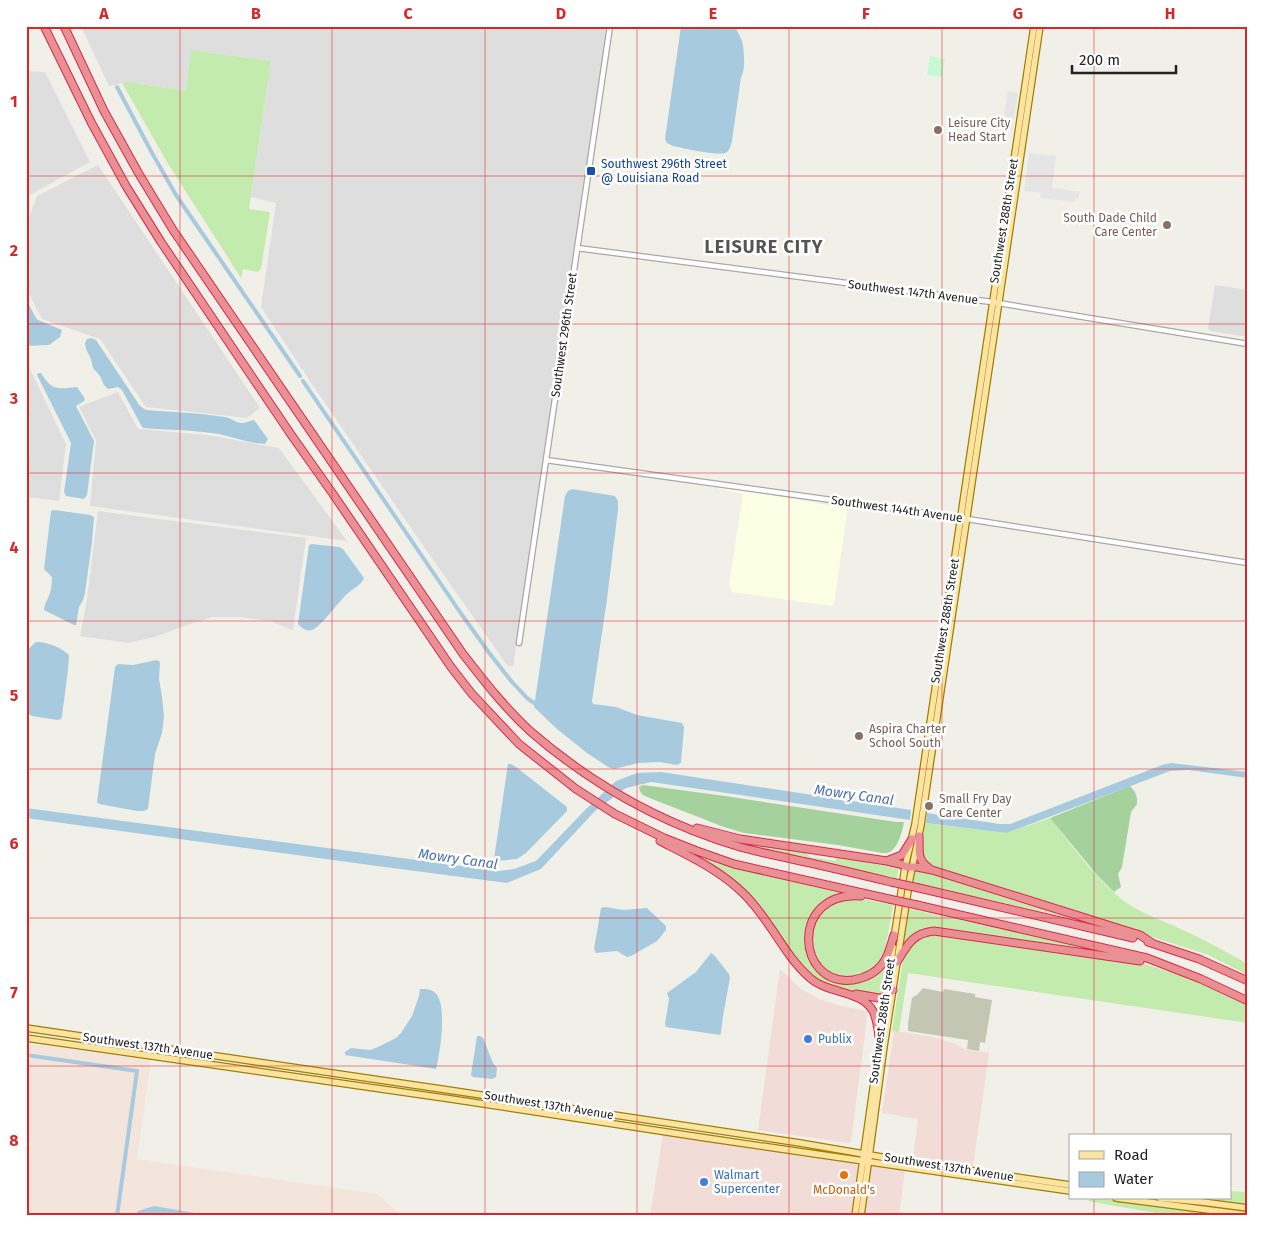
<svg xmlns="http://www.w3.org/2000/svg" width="1274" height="1242" viewBox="0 0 1274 1242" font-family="'Fira Sans',sans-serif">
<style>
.residential{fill:#dfdede}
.commercial{fill:#f2dcd7}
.education{fill:#fbffe3}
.military{fill:#f3e5db}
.construction{fill:#c3c6b3}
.grass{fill:#c3ebae}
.forest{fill:#a4d19c}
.park{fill:#c6fad2}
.parking{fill:#e5e5e5}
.water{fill:#a8cadf}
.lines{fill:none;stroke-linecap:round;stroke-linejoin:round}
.canal{stroke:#a8cadf;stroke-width:4}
.minor-casing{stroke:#a8a8a8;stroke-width:7}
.major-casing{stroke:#9e8100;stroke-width:8}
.highway-casing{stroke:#dd274a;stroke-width:9}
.minor{stroke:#fff;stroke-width:4.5}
.major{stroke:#fde3a1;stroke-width:5.5}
.highway{stroke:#e89093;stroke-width:7}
.highway-bridge-casing{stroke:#dd274a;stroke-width:9;stroke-linecap:butt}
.highway-bridge{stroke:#e89093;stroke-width:7}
.grid{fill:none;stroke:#d62828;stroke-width:1;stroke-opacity:0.55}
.education-dot{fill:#8d6e63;stroke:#fff;stroke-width:2}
.transit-dot{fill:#1a4fb4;stroke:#fff;stroke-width:2}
.shop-dot{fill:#3f7fe0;stroke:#fff;stroke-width:2}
.food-dot{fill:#e8710a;stroke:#fff;stroke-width:2}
.labels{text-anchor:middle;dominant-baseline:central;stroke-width:5;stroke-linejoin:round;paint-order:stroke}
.education-label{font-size:12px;fill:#785e54;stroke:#fff;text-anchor:start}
.transit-label{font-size:12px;fill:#164399;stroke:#fff;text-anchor:start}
.street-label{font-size:12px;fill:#212121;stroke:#fff}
.shop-label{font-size:12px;fill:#366cbe;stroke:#fff;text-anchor:start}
.food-label{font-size:12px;fill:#c56008;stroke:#fff}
.water-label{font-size:14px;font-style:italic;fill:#4b70b3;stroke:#fff}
.district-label{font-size:18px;font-weight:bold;letter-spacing:1px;fill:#545454;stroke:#fff}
.neatline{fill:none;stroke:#d62828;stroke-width:2}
.grid-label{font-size:16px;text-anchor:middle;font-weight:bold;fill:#d62828}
</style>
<rect width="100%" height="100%" fill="#f1f0e8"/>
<path class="residential" d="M81,26H607L513,667L507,665L427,551L318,393L261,307L276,203L251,197L271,61L192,50L186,91L127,82L109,86Z
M26,71L45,72L90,162L26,197Z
M98,165L260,408L247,418L146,407L100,339L42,319L26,288V225L37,196Z
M1215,285L1248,290V337L1211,331L1208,328Z
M29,367L66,444L59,501L26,497V368Z
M118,392L138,429L207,435L279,448L347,541L90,506L96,441L79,407Z
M98,511L306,538L293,630L270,621L240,617H212L184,626L155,637L128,643L80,636L87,599Z"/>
<path class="commercial" d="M780,969L801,989L819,999L841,1006L868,1011L851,1141L848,1143L758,1130Z
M894,1031L933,1037L953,1043L967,1050L989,1053L973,1166L913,1157L918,1119L882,1113Z
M663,1134L905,1169L899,1216H650Z"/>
<path class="education" d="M672,478L845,508L847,512L834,603L832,606L732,592L729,585L743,494Z"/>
<path class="military" d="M26,1043L151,1060L137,1159L377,1194L402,1216H26Z"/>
<path class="construction" d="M923,988L943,992L944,989L975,994V997L992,1000L985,1043L980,1042L979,1051L967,1049L968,1040L908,1031V1023L912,998L918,994Z"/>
<path class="grass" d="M191,50L271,61L249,209L270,212L261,269L257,272L243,269L241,278L167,162L122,83L127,82L186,91Z
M1050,818C1073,846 1097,882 1127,903C1145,915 1164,921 1183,930C1205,940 1226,952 1248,964V975L1208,955L1187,948L936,869L926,863L921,849L924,823L1007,833Z
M723,838L804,851L810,857L836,861V858H839L840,856L899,865L897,879L751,846Z
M694,856L760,874L844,894L839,895L819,907L814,912L806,929L805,945L808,956L826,976L857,981L888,958L883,995L878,996L844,990L833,987L817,979L810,974L796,958L764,913Z
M915,868L1085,921L912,882Z
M854,898L863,899L893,905L884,957L879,965L860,977H838L825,970L816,960L811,942L814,925L824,910L836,903Z
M909,909L1115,954L939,928L903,946Z
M929,933L1144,964L1186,977L1231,996L1248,1005V1023L908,973L899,1032L892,1031L903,959C910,942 914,942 929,933Z
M1230,1191L1248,1192V1206L1179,1198H1230Z
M1100,1198L1161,1207L1235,1216H1173L1087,1201L1091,1199Z"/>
<path class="forest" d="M643,785L725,796L896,822H904C903,829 898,848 890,852C888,853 885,853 882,853L838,845L744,833L724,827L652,799L643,795L640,791L639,787Z
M1130,786L1135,792L1137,798V804L1131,812L1122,867L1118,874L1121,887L1114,892L1097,875L1050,818Z"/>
<path class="park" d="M930,56L945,59L942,77L927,75Z"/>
<path class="parking" d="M1008,91L1018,93L1012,130L1002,129Z
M1029,153L1056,156L1052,188L1080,192L1078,199H1075L1074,202L1040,198L1041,193L1024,191Z"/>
<path class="water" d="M681,26H735C737,31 740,36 742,41C744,49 746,70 741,77L732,141C731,144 730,150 727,152C721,157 682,148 673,146L667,143L665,139Z
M26,299L36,318L38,320L62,330L60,337L49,345L26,346Z
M91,338L96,340L140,406L146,410C172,412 199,413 225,417C231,418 238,424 243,423C247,423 250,420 254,420L268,439L265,444C252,444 233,437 219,434C194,430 168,430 143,428L141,425L122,390L118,387L108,389L104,385L100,376L93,368L91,359L86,349L85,343L87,339Z
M38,373H41C52,391 57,389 77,387L85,399L84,401L76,406L94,441L87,495L84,499L66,496L64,492L71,443L37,375Z
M572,489L615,496L618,501V510L607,599L592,701L593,704L616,707L637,715L682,723L684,727L681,763L677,765L659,762L638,763L614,769L608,767L587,753L557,729L534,707L565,496L568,491Z
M55,510L90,515L94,517L92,542L85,593L83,600L79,607L76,625H74L44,610C44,605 46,603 48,598C51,592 52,584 52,577L44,569L51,511Z
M312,544L339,547L343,549L364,578C361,586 353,588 347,594C339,601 321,627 312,630C306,632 302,628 298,624L309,545Z
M36,642C46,641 62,648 69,655L68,670L62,716L61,719L58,720L32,716L26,712V651Z
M157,660L160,662L159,679L162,697L164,717L162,733L155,754L148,809L144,811H137L99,804L97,802L115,667L118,664L133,665Z
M1171,763L1248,772V778L1188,770L1170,771L1007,833L926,823L927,813L999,824H1010L1162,765Z
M508,764H511L516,767L567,807V811L526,853L517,859L496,861L494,859Z
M661,772L911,810L910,820L651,782L626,788L595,811L541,869L507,883L377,866L26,818V808L499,871L514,869L536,861L587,808L616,781L637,773Z
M605,907L623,910L647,908L666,926V930L657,941L631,956L627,957L617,951L596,953L594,949L601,908Z
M711,953L714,955L729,974L730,978L723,1016L721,1033L720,1035L666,1027L665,1024L669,999L667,993L696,972Z
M420,989C427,989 433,989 437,995C447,1009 440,1053 436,1069L345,1055V1052L351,1048L370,1050L376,1048L396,1038L401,1033L412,1016L419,996Z
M477,1036H480L483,1038L493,1063L497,1068L496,1077L492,1079L473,1077L471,1075Z
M154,1206L207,1215L208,1216H134L138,1211Z"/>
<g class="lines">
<path class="canal" d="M117,87L152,153L176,195L300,376
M303,381L462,615L490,654L512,682L527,698L534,703
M26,1055L137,1071L117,1216"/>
<defs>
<path id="minor" d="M577,248L992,302L1248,344
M546,460L967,519L1248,563
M519,643L610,26"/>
<path id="major" d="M894,938L905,867L915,824L1034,26
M26,1028L448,1090L800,1143L899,1160L1070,1185
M26,1038L451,1099L706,1138L1070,1191
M1116,1198L1248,1215
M1160,1198L1202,1202L1248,1208
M855,1216L893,947
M861,1216L884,1047L910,878L921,825L1040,26"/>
<path id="highway" d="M44,26L91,122L126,186L161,242L292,436L333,494L451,667L472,694L519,744L576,789L615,814L664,838L697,851L734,864L889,899
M64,26L104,111L139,174L173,230L463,654C484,681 505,708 530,731C591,784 663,824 740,847C757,852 775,855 792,859C825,866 858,874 891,882
M697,828L740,839L887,861L900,864L907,867H917L932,870L1127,931L1140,935L1152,943
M919,836C920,850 916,859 929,868
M660,841C689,856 720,870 744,894C770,919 783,954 810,978C828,994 861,990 873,1011C877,1019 878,1028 879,1037
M889,860L902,855L912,839
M919,888L1133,938
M861,896C790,890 795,987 853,980C865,978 876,973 883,963C889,955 891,944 894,935
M917,905L1147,958L1201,979L1248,1001
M1148,942L1199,959L1248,981
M897,962C907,945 913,933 934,931L1140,961
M856,994L879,998L885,997L893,990"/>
</defs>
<use href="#minor" class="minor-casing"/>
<use href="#major" class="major-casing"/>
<use href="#highway" class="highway-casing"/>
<use href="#minor" class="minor"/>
<use href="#major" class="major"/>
<use href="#highway" class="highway"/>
<defs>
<path id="highway-bridge" d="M891,882L919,888
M889,899L917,905"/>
</defs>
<use href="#highway-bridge" class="highway-bridge-casing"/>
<use href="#highway-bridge" class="highway-bridge"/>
</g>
<path class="grid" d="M180,26V1216M332,26V1216M485,26V1216M637,26V1216M789,26V1216M942,26V1216M1094,26V1136M26,176H1248M26,324H1248M26,473H1248M26,621H1248M26,769H1248M26,918H1248M26,1066H1248M1094,1198V1216"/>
<g class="education-dot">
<circle cx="938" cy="130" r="5"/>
<circle cx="1167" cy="225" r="5"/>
<circle cx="859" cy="736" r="5"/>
<circle cx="929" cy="806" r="5"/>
</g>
<rect class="transit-dot" x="586" y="166" width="10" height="10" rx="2.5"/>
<g class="shop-dot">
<circle cx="808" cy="1039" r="5"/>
<circle cx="704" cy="1182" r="5"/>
</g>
<circle class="food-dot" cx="844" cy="1175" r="5"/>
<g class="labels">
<g class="education-label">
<text x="948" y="123">Leisure City<tspan x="948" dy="14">Head Start</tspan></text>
<text x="1157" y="218" text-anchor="end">South Dade Child<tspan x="1157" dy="14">Care Center</tspan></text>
<text x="869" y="729">Aspira Charter<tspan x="869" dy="14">School South</tspan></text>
<text x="939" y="799">Small Fry Day<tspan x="939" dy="14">Care Center</tspan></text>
</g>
<g class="transit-label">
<text x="601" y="164">Southwest 296th Street<tspan x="601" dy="14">@ Louisiana Road</tspan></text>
</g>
<g class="street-label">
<text transform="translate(1004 221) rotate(-81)">Southwest 288th Street</text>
<text transform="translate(913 292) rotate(7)">Southwest 147th Avenue</text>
<text transform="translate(564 335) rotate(-82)">Southwest 296th Street</text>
<text transform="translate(897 509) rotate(8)">Southwest 144th Avenue</text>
<text transform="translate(945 621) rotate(-81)">Southwest 288th Street</text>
<text transform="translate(882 1021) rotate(-82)">Southwest 288th Street</text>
<text transform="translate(148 1046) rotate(8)">Southwest 137th Avenue</text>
<text transform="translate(549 1105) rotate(9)">Southwest 137th Avenue</text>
<text transform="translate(949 1167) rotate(9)">Southwest 137th Avenue</text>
</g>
<g class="shop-label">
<text x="818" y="1039">Publix</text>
<text x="714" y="1175">Walmart<tspan x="714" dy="14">Supercenter</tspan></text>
</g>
<g class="food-label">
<text x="844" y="1190">McDonald's</text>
</g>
<g class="water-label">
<text transform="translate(854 795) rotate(8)">Mowry Canal</text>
<text transform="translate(458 859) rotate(8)">Mowry Canal</text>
</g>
<g class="district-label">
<text x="764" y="247">LEISURE CITY</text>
</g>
</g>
<rect width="1274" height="1242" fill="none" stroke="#ffffff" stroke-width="55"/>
<rect x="1069" y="1134" width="162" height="65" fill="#ffffff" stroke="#a6a6a6"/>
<rect x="1079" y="1151" width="25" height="8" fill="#fde3a1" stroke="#a6a6a6"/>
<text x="1114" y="1160" font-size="15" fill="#212121">Road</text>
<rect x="1079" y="1172" width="25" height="15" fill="#a8cadf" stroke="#a6a6a6"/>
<text x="1114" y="1184" font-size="15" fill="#212121">Water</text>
<path d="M1072 65v8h104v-8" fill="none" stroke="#212121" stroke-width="2.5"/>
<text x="1079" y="65" font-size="15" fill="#212121" stroke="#ffffff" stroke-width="4" paint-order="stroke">200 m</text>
<rect x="28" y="28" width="1218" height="1186" class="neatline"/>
<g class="grid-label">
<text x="104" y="19">A</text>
<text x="256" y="19">B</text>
<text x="408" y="19">C</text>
<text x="561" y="19">D</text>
<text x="713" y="19">E</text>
<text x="866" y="19">F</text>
<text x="1018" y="19">G</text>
<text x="1170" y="19">H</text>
<text x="14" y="107">1</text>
<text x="14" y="256">2</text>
<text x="14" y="404">3</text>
<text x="14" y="553">4</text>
<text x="14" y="701">5</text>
<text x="14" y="849">6</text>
<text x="14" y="998">7</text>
<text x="14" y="1146">8</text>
</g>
</svg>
